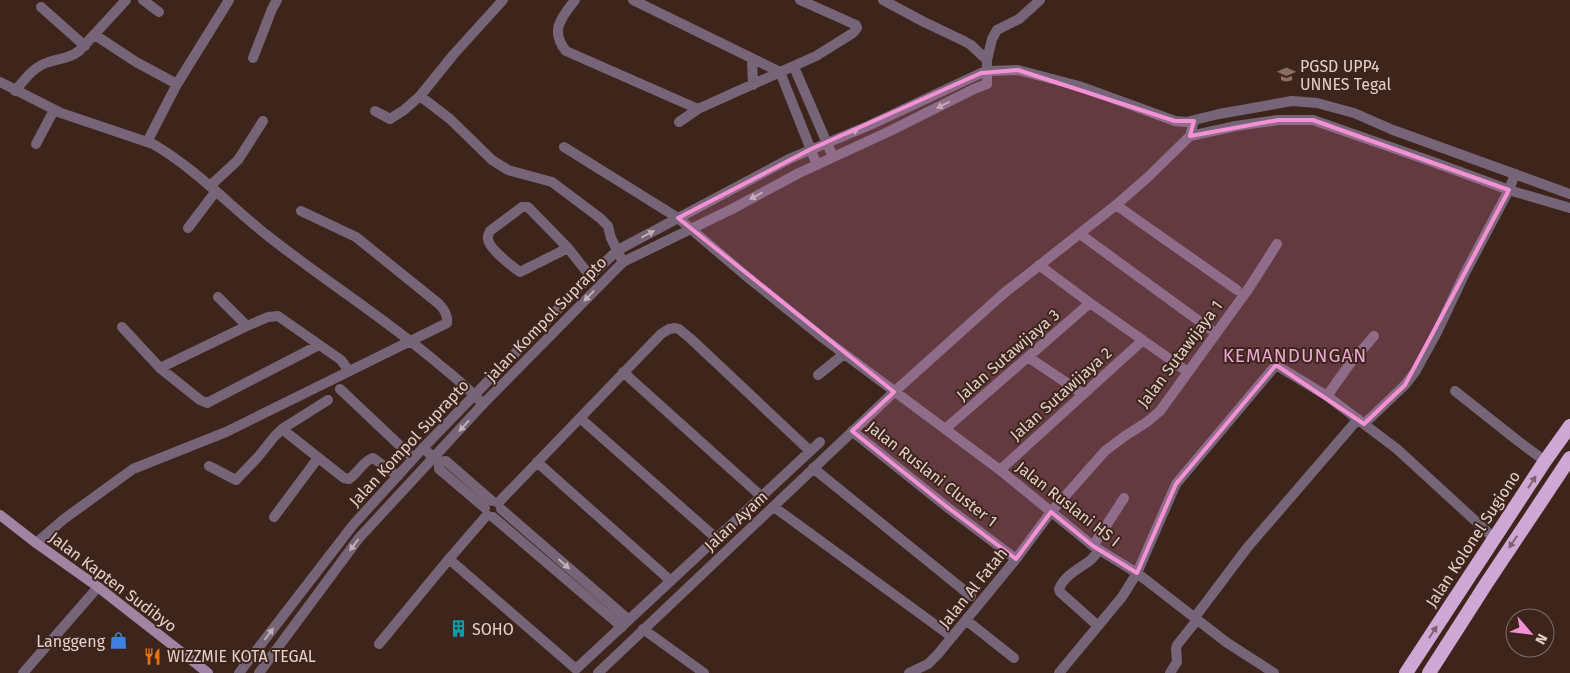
<svg xmlns="http://www.w3.org/2000/svg" width="1570" height="673" viewBox="0 0 1570 673" font-family="'Fira Sans',sans-serif">
<style>
.lines{fill:none;stroke-linecap:round;stroke-linejoin:round}
.minor{stroke:#766578;stroke-width:10}
.tertiary{stroke:#766578;stroke-width:10}
.secondary{stroke:#a084a4;stroke-width:10}
.trunk{stroke:#cfa7d4;stroke-width:14}
.oneway{fill:#c2b1b2}
.oneway2{fill:#7f606f}
.marked{fill:#f491d4;fill-opacity:0.2;stroke:#f491d4;stroke-width:4;stroke-linejoin:round}
.labels{text-anchor:middle;dominant-baseline:central;stroke-width:4;stroke-linejoin:round;paint-order:stroke}
.poi-label{font-size:16px;fill:#e2d1cb;stroke:#3e251c;text-anchor:start}
.street-label{font-size:16px;fill:#e2d1cb;stroke:#3e251c}
.quarter-label{font-size:19px;letter-spacing:1px;fill:#eba6d3;stroke:#3e251c}
</style>
<rect width="100%" height="100%" fill="#3e251c"/>
<g class="lines">
<path class="minor" d="M143,0L159,12
M503,0L454,54L420,96L450,119L492,160L508,170L552,182L600,218L608,226L611,238L623,262
M575,0C562,17 549,30 566,51L698,109L816,56L853,33L857,28L856,25L800,0
M633,0L780,72L817,165
M883,0L924,22L964,41L971,45L987,60V84
M41,7L85,46
M95,35L136,62L177,84
M253,58L272,9L277,0
M752,59L753,85
M987,60L992,39L997,30L1019,19L1040,0
M794,67L833,157
M0,82L61,113L153,144C196,169 230,206 268,236C325,281 386,319 441,366C456,378 470,390 483,404
M15,91C25,79 34,66 49,62C60,58 69,59 79,51L126,0
M375,111L390,119L404,110L420,96
M679,122L698,109
M1190,136L1236,126L1278,120H1313L1436,163L1512,191L1570,208
M147,142L177,84L229,0
M36,144L54,110
M564,147L678,218L745,275L823,338L1000,470L1093,546L1137,573L1226,642L1274,673
M210,186L238,160L263,121
M1116,205L1237,290
M188,228L216,191
M1080,234L1210,329
M568,248L520,272C513,267 488,248 488,239C487,236 489,234 490,231L522,207H528L568,248L590,276
M1039,265L1090,303L1188,372
M218,297L247,326
M122,327L160,368L247,326L268,317L278,316L341,360L349,371
M1028,357L1083,394
M160,368L200,400L207,403L319,345
M623,372L761,496
M818,375L844,354
M340,389L413,458
M1455,391L1518,441L1545,461
M1327,396L1349,365L1374,336
M580,418L716,538
M1364,424L1405,385L1415,372L1436,334L1465,273L1509,190L1515,174
M282,429L328,400
M945,429L1090,303
M852,431L947,507L1016,559
M423,448L439,462L446,461L492,501
M439,462V469L485,508
M537,462L671,581
M209,466L236,480L258,457L274,437L282,429L344,478L349,479C358,473 363,461 373,458L398,476
M813,468L971,596
M1000,470L1143,340
M498,503L661,334L669,329L675,328L679,329L691,339L810,451
M774,507L952,637
M501,509L629,620
M274,517L318,458
M493,517L622,627
M36,543L64,519L133,469L226,432L447,323C448,316 444,309 439,304L356,237L301,211
M1093,546L1124,498
M449,559L576,669L820,442
M1195,617L1247,548L1358,419
M966,620L1014,658
M1098,626L1060,592L1059,589C1064,576 1078,569 1088,562C1093,559 1096,554 1099,550
M643,629L704,673
M379,644L449,559L487,515
M23,673L98,587
M598,673L894,392L1003,294L1116,205L1147,178L1190,136L1194,121
M909,673L928,664L938,654L1016,559L1051,512L1105,451L1125,436L1147,422L1160,411L1249,288L1277,244
M1059,673L1122,597L1137,573L1176,484L1276,365L1327,396L1397,449L1494,538
M1170,673L1177,662L1176,649L1177,645L1197,620"/>
<path class="tertiary" d="M239,673L353,525L423,448L590,276L618,250L791,158L870,125L981,73L987,71L1018,70L1079,86L1175,121L1186,122L1219,114L1292,101L1317,103L1354,113L1393,130L1570,194
M259,673L359,538L483,404L623,262L732,209L799,173L890,131L974,89L987,84"/>
<path class="secondary" d="M0,515L36,543L98,587L208,673"/>
<path class="trunk" d="M1406,673L1545,461L1570,426
M1429,673L1486,584L1570,458"/>
</g>
<defs><path id="oneway-solid" d="M-6-.8H1V-3.2L6.5 0L1 3.2V.8H-6Z" transform="scale(1.25)"/></defs>
<g class="oneway">
<use href="#oneway-solid" transform="translate(943 105) rotate(153)"/>
<use href="#oneway-solid" transform="translate(852 132) rotate(-22)"/>
<use href="#oneway-solid" transform="translate(756 196) rotate(152)"/>
<use href="#oneway-solid" transform="translate(648 234) rotate(-28)"/>
<use href="#oneway-solid" transform="translate(589 296) rotate(134)"/>
<use href="#oneway-solid" transform="translate(464 426) rotate(132)"/>
<use href="#oneway-solid" transform="translate(354 545) rotate(127)"/>
<use href="#oneway-solid" transform="translate(564 564) rotate(41)"/>
<use href="#oneway-solid" transform="translate(269 634) rotate(-53)"/>
</g>
<g class="oneway2">
<use href="#oneway-solid" transform="translate(1532 482) rotate(-57)"/>
<use href="#oneway-solid" transform="translate(1513 542) rotate(124)"/>
<use href="#oneway-solid" transform="translate(1433 632) rotate(-57)"/>
</g>
<path class="marked" d="M1018,70L1175,121H1194L1190,136L1278,120H1313L1509,190L1405,385L1364,424L1276,365L1176,484L1137,573L1093,546L1051,512L1016,559L947,507L852,431L894,392L678,218L811,149L981,73Z"/>
<defs>
<symbol id="university-bare" viewBox="-9 -9 18 18"><path d="M0-5L7-2L0 1L-7-2ZM-4 1L0 2.5L4 1V4Q0 6-4 4Z" fill="#8d6e63" stroke="#3e251c" stroke-width="2.5" paint-order="stroke"/></symbol>
<symbol id="building-bare" viewBox="-9 -9 18 18"><path d="M-4-6H4V6H1V3H-1V6H-4ZM-2.5-4.3h1.7v1.8h-1.7ZM.8-4.3h1.7v1.8H.8ZM-2.5-1h1.7V.8h-1.7ZM.8-1h1.7V.8H.8Z" fill="#0f9aa8" stroke="#3e251c" stroke-width="2.5" paint-order="stroke"/></symbol>
<symbol id="shop-bare" viewBox="-9 -9 18 18"><path d="M-5-2.5h2.3a2.7 3.5 0 0 1 5.4 0H5L5.5 6h-11ZM-1.5-2.5h3a1.5 2.3 0 0 0-3 0Z" fill="#3f7fe0" stroke="#3e251c" stroke-width="2.5" paint-order="stroke"/></symbol>
<symbol id="restaurant-bare" viewBox="-9 -9 18 18"><path d="M-5-6h1v4h1v-4h1v4h1v-4h1v5L-1.5 .5V6h-2V.5L-5-1ZM5-6V6H3V1.5H1.5Q1.5-4 5-6Z" fill="#e8710a" stroke="#3e251c" stroke-width="2.5" paint-order="stroke"/></symbol>
</defs>
<g fill-rule="evenodd">
<use href="#university-bare" x="1274" y="62" width="25" height="25"/>
<use href="#building-bare" x="446" y="616" width="25" height="25"/>
<use href="#shop-bare" x="106" y="628" width="25" height="25"/>
<use href="#restaurant-bare" x="140" y="644" width="25" height="25"/>
</g>
<g class="labels">
<g class="poi-label">
<text x="1300" y="66">PGSD UPP4<tspan x="1300" dy="18">UNNES Tegal</tspan></text>
<text x="472" y="629">SOHO</text>
<text x="105" y="641" text-anchor="end">Langgeng</text>
<text x="167" y="656">WIZZMIE KOTA TEGAL</text>
</g>
<g class="street-label">
<text transform="translate(546 319) rotate(-46)">jalan Kompol Suprapto</text>
<text transform="translate(1180 354) rotate(-53)">Jalan Sutawijaya 1</text>
<text transform="translate(1008 355) rotate(-41)">Jalan Sutawijaya 3</text>
<text transform="translate(1061 394) rotate(-42)">Jalan Sutawijaya 2</text>
<text transform="translate(409 443) rotate(-47)">Jalan Kompol Suprapto</text>
<text transform="translate(932 474) rotate(38)">Jalan Ruslani Cluster 1</text>
<text transform="translate(1068 504) rotate(38)">Jalan Ruslani HS I</text>
<text transform="translate(736 521) rotate(-43)">Jalan Ayam</text>
<text transform="translate(1473 539) rotate(-57)">Jalan Kolonel Sugiono</text>
<text transform="translate(113 582) rotate(37)">Jalan Kapten Sudibyo</text>
<text transform="translate(973 588) rotate(-51)">Jalan Al Fatah</text>
</g>
<g class="quarter-label">
<text x="1295" y="355">KEMANDUNGAN</text>
</g>
</g>
<g transform="translate(1530 633) rotate(118)"><circle r="24" fill="#3e251c" stroke="#806a62"/>
<path d="M0-4L9 19L0 12L-9 19Z" fill="#f491d4"/>
<text y="-8" font-size="14" font-weight="bold" text-anchor="middle" fill="#e2d1cb">N</text>
</g>
</svg>
